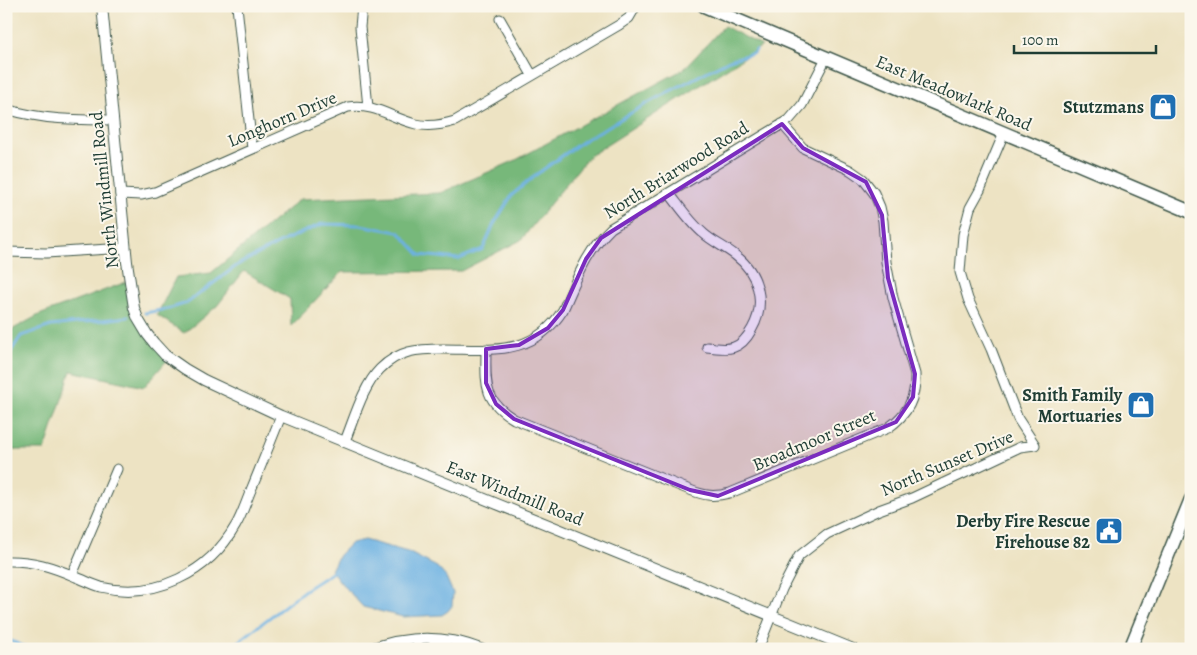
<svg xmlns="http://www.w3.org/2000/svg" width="1197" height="655" viewBox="0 0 1197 655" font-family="Alegreya,serif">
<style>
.forest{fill:#77b87a;stroke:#4b7a57}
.water{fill:#6cb1e2;stroke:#46778b}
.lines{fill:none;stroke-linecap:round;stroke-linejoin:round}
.stream{stroke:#6cb1e2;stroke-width:3}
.minor-casing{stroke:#3e5649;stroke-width:11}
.tertiary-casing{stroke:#3e5649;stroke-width:12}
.secondary-casing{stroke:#3e5649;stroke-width:15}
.minor{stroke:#fff;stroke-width:9}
.tertiary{stroke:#fff;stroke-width:10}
.secondary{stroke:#fff;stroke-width:12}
.marked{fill:#7b2cbf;fill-opacity:0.2;stroke:#7b2cbf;stroke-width:4;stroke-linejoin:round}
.labels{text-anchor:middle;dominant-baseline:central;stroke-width:4;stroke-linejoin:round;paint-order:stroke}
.street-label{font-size:18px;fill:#1f3d34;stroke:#fbf7ec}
.poi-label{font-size:18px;font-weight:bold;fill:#1f3d34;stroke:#fbf7ec;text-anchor:end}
</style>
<rect width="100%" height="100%" fill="#fbf7ec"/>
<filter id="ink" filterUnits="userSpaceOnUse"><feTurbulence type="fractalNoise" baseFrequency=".02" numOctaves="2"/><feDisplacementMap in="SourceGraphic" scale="10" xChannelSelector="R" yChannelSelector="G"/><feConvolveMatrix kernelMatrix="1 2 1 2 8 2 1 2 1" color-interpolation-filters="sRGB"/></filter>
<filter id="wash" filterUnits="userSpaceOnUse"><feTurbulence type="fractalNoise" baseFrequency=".0096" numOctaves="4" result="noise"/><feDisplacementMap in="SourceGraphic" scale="20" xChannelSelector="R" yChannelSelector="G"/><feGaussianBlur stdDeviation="1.12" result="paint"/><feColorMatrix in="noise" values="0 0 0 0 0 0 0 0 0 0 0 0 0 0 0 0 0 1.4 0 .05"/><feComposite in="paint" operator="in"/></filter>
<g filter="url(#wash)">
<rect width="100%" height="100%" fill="#ede3c3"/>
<path class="forest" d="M724,26L762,46L588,157L521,240L461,271L342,272L291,326L290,299L244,271L217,306L184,333L157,315L176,277L211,273L300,199L440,193L514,161L684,69Z
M129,281L134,308L169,358L144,387L71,371L45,450H6V333L39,315Z"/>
<path class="water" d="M364,540L408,552L437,567L446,577L453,593L452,606L448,611L442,615L403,617L363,607L341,583L331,570L339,555L351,543Z"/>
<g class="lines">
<path class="stream" d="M774,14L777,6
M145,313L171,308L187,303L239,264L285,240L322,224L360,225L399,232L420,255L459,259L483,249L494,224L512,195L537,174L583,141L655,99L729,60L754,53L756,50
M6,359L21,336L51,326L128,317
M6,639L30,649
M229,649L305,590L333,572"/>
</g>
</g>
<g filter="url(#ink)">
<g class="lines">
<defs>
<path id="minor" d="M237,6L252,149
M362,6L360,27L368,107
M500,19L532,75
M6,109C43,120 75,120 113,120
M669,193C680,207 690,222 703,233C713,242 725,247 735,255C758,272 767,303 752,329C740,351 729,350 707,347
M120,194L141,195L155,192L348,107C375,103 391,118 416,124C429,127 442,125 455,121L619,25L629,18L636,6
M6,252L46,253L125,248
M486,349C486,382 482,400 514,419L690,490C705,496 714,497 730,493L888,428C908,414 916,398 915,374L893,298L886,262L883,221L880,207L874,193L863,179L850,170L803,148L782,124
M345,441C354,419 363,386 380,369C399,350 417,349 443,349C492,349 533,357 563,310C577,279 586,252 611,228L789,120L802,105L826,58
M6,561C32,560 53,567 76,577C84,580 92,584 101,587C155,600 209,573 236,525C242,515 246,502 251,490C261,466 271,441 281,416
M72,575L117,469
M417,639L418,649
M369,649C407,635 444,634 482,649
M758,649L782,589L799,556L827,534L879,510L912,498L1020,447L1035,445L1018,419L991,349L968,299L960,272L963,235L970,208L980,190L1004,133"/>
<path id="tertiary" d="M102,6L127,262L134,308L138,319L147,334L154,343L165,355L185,369L204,380L281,416L853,649"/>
<path id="secondary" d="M704,6L1191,212
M1130,649L1191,499"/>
</defs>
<use href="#minor" class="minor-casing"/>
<use href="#tertiary" class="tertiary-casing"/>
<use href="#secondary" class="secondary-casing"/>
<use href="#minor" class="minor"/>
<use href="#tertiary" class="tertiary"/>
<use href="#secondary" class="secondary"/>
</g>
</g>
<path class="marked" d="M782,124L803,148L866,182L882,215L888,278L915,374L913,397L896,422L718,496L690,490L514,419L496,404L486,383V349L519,345L548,328L563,310L586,259L601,238Z"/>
<defs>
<symbol id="shop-square" viewBox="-11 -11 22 22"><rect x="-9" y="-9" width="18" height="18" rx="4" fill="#1f6fb2" stroke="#fbf7ec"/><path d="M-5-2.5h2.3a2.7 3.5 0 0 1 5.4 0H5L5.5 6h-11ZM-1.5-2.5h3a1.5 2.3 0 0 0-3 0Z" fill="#fff"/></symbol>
<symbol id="civic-square" viewBox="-11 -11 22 22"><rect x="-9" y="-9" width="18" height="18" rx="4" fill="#1f6fb2" stroke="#fbf7ec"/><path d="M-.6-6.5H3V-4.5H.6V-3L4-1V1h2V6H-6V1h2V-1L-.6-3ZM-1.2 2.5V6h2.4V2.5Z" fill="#fff"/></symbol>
</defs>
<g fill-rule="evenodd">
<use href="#shop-square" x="1147" y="91" width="32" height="32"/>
<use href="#shop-square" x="1125" y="389" width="32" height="32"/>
<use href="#civic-square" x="1093" y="515" width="32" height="32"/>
</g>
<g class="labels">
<g class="street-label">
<text transform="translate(954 93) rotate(23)">East Meadowlark Road</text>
<text transform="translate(282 119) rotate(-23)">Longhorn Drive</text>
<text transform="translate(676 170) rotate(-32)">North Briarwood Road</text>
<text transform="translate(104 190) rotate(-96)">North Windmill Road</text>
<text transform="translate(814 440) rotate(-23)">Broadmoor Street</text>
<text transform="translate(947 463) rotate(-23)">North Sunset Drive</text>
<text transform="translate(515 493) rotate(22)">East Windmill Road</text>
</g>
<g class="poi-label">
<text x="1144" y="107">Stutzmans</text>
<text x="1122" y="395">Smith Family<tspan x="1122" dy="21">Mortuaries</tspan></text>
<text x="1090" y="521">Derby Fire Rescue<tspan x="1090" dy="21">Firehouse 82</tspan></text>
</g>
</g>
<rect width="1197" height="655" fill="none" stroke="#fbf7ec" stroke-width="25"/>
<path d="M1014 45v8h142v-8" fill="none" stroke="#1f3d34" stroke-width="2.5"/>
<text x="1022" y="45" font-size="15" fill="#1f3d34" stroke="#fbf7ec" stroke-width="4" paint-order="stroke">100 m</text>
</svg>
